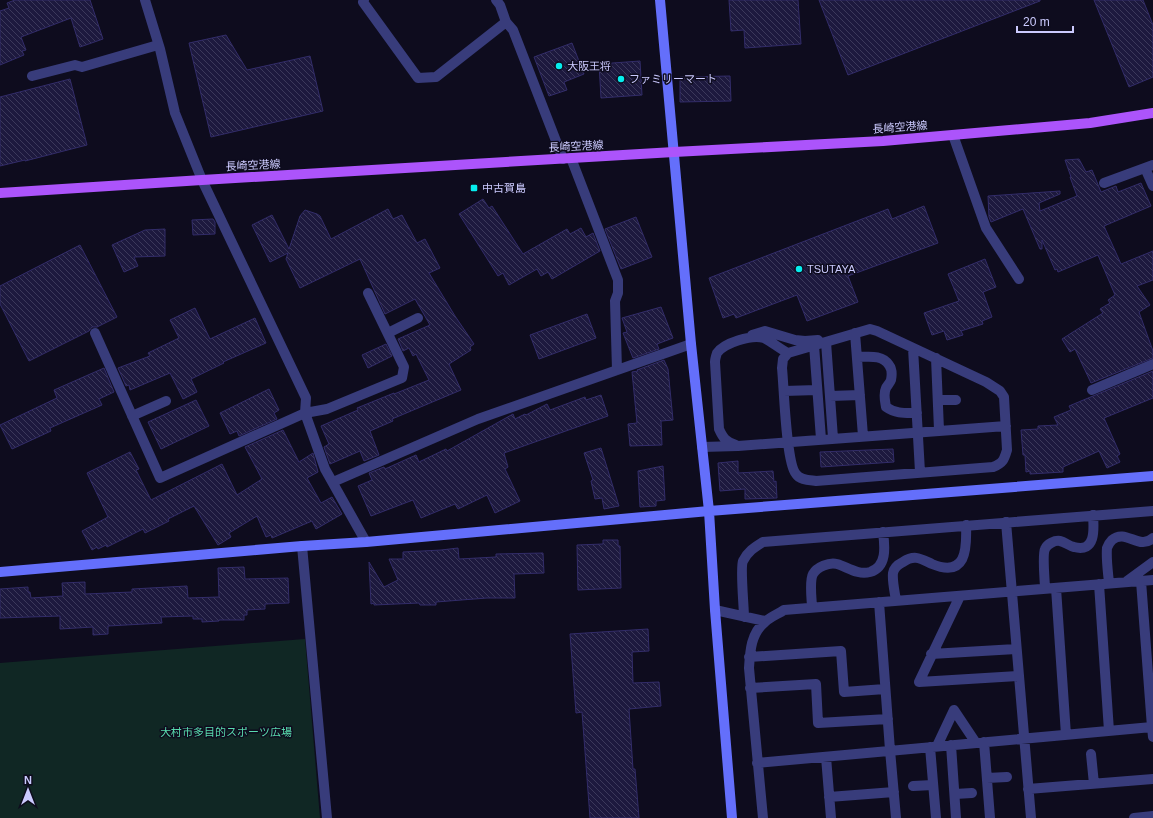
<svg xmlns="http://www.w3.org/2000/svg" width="1153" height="818" viewBox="0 0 1153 818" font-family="Helvetica,'Noto Sans JP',sans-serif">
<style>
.park{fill:#102724}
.building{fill:url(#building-back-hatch);stroke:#322c69}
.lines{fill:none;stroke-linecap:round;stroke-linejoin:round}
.lane{stroke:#383c7b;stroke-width:10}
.street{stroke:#383c7b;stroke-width:10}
.secondary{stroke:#646ffb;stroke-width:10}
.primary{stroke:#ac54fb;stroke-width:10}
.poi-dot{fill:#06edee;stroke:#0e0c1e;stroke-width:1.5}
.labels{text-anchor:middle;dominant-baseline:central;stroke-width:3;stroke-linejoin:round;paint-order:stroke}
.poi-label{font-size:11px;fill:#cbcafe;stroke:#0e0c1e;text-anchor:start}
.street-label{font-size:11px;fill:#cbcafe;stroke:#0e0c1e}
.park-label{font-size:11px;fill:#59dbae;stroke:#0e0c1e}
</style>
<defs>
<pattern id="building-back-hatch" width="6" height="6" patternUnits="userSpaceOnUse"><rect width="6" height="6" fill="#1d193e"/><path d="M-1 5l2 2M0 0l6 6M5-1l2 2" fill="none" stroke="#3c395b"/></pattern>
</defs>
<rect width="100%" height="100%" fill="#0e0c1e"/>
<path class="park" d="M305,639L320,818H0V663Z"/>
<path class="building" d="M15,0H90L103,39L80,47L71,18L21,37L26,50L22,51L24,55L0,65V11L9,8L7,3Z
M729,0H798L801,44L745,48L744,30L731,31Z
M819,0H1040V1L848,75Z
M1094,0H1143L1153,25V77L1129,87Z
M226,35L247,70L310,56L323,111L211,137L189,43Z
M572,43L584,74L564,82L567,90L549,96L534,57Z
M640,61L642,95L601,98L599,64Z
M730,76L731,101L680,102V77Z
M70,79L87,145L25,161V160L0,166V97Z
M1079,159L1086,172L1092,170L1101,192L1116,186L1118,192L1141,183L1151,206L1104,226L1121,264L1153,251V280L1137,286L1150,305L1139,312L1153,351V358L1091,383L1075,349L1070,352L1062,339L1103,313L1100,309L1110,303L1108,300L1115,295L1098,255L1058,272L1057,269L1055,270L1042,240V249H1040L1023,209L991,222L989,217L988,196L1060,191V194L1039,203L1040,211L1077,196L1070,177H1071L1065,160Z
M483,199L489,208L492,206L523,254L567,229L570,234L581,228L586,237L593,233L600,251L552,279L548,272L541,276L537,269L509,285L503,273L498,276L459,214Z
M924,206L938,243L848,276L858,302L807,321L797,295L736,318L734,314L723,318L709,278L888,209L892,219Z
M388,209L393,219L402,215L417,243L425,239L440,268L429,273L455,316L474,344L470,347L471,350L449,364L461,390L392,419L393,421L370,431L379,455L364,461L360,451L330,464L324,447L329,444L321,426L358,410L357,408L394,393V394L429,380L416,354L413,356L409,348L403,351L398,339L430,325L415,299L385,314L360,259L300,288L286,259L288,253L270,262L252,225L272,215L289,249L300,216L305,210L317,214L320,216L331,239Z
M636,217L652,257L621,269L605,229Z
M213,219L215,222V234L193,235L192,220Z
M165,229V256L134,257L138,266L124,272L112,245L145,230Z
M80,245L117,317L97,327H92L89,331L29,361L0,304V286Z
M985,259L996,287L983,292L992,317L982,321L983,324L961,331L963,335L947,340L944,331L932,335L924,313L959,301L948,274Z
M661,307L673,338L657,344L659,349L633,358L623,333L627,332L622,318Z
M195,308L210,339L255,318L266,343L223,362L224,363L191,379L197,392L183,399L170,373L130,390L129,385L126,386L118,368L150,356L148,353L179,338L170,320Z
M587,314L596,338L539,359L530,335Z
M386,344L392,356L368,368L362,355Z
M664,360L668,369L673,420L661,421L662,445L630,446L628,424L637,423L632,372L638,371L637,370Z
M104,368L114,392L99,399L102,405L50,428L51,431L12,449L0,425L57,398L54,390Z
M1153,371V398L1104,418L1120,454L1117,456L1120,462L1107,468L1099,451L1063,467V472L1030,474V471L1026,472L1025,455H1023L1021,430L1038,429V426L1058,425L1054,417L1071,410L1069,406Z
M269,389L279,410L274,413L277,419L239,436L237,431L230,434L220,413Z
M601,395L608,416L504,453L508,467L505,469L520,501L495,513L487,495L458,509L455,504L421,518L413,500L371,516L358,486L372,480L369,473L384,467L385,469L416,455L419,462L446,449L447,451L513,414L515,419L525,414L526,415L547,404L550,410L585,397L586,400Z
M196,400L209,426L161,449L148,422Z
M283,430L299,462L313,453L318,472L307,478L321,503L332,497L342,514L316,529L312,521L272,538L271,535L266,537L257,516L229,533L231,537L218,545L194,506L168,519L169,521L145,533L143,529L107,547L106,545L98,549L97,547L92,550L82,531L108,517L87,473L130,452L139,469L136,470L151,500L222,464L237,495L262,479L245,447Z
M601,448L619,506L604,509L602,498L595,499L591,481L593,480L584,453Z
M893,449L894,462L821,467L820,452Z
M738,461V473L773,471L774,482L776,481L777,498L745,499V489L720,491L718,463Z
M663,466L665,500L656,501V506L640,507L638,471Z
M603,540H618V546H620L621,588L578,590L577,545L603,544Z
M458,548L459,559L496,557V554L543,553L544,573L514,574L515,598H487L436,602V605H420L419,603L374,605V603L371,604L369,562L384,587L398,580L389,559H403V552L441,550Z
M244,567L245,579L288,578L289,603L265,604V609L247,610V615H244V620H219V621L202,622V619H193V616L161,617L162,623L108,626V634L93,635V627L60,629V616L0,618V589L28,587V592H30L31,598L63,596L62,583L85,582V594L132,592V589L187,586L188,598L219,597L218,568Z
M648,629L649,651L632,652L633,683L659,682L661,706L629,709L633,769H635L639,818H590L582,712L576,713L570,634Z"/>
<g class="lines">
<path class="lane" d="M870,329L877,331L986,382L1000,391L1004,397L1007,450C1004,460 1003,463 993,467L816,481C809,480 800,480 796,474C786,463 784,387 782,368L783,359L788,353Z
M855,333L863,436
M752,335L765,331L795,340L805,341L818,340
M826,342L833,438
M814,345L821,439
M913,348L920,472
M857,357C868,357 882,354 889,365C892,369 892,375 891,380C890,383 887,386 886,388C883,394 885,400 886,407C896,414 905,413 917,413
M936,358L939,430
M784,391L817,390
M830,396L860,395
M938,400H956
M736,445C726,442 723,438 719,429L715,362C715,359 716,356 717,353C724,343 752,334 764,338C772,342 780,349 788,353
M702,447L738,446L1006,426
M1006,522L1031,818
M1127,581L1153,562
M1109,583C1108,572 1106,559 1107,548C1108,545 1110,542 1112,540C1126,528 1139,551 1153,538
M1099,584L1109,731
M1056,588L1066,735
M1045,589C1045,581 1042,555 1045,549C1047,544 1055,540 1060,541C1065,542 1069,546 1074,547C1096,553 1094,529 1093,515
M960,596L919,682L1018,676
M896,601C895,593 892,581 893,573C894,567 899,564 903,562C915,554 921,559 932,564C966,578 967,550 966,525
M879,602L890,750L896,818
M812,608C812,600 809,581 813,574C817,567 829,562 837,564C844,566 850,570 858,572C862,573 866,573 870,572C887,567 885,547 883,532
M715,610L765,621
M744,617C744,607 740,567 743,561C748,551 755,547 763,542L1153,511
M931,654L1016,649
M749,657L841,651L844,692L885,689
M750,688L816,684L818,723L888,719
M954,710L976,743
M1152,727L1153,737
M984,742L990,818
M951,745L956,818
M937,746L954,710
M930,747L936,818
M1091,754L1094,784
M826,757L831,818
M757,763L1152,727L1141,581
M987,778L1007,777
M913,786L933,785
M1028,789L1153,779
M955,794L972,793
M829,797L894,792
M763,818L749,668C750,651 751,633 765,622C770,617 778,614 784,610L1153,580
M1134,818L1153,816"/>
<path class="street" d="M145,0L160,49L175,113L202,180L306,398L305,413L325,469L366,542
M364,0L363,2L418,78L436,77L506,22L500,5L496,0
M506,22L513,30L563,159
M32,76L75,65L82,67L158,45
M953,135L986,228L1019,279
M571,158L618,280V293L615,301L617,370
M1145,168L1153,186
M1104,183L1153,165
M95,333L160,478L305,413L327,409L402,378L404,367L368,293
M388,333L418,318
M1092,390L1153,364
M132,416L166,401
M333,482L478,419L691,344
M302,546L327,818"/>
<path class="secondary" d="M660,0L691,344L709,511L715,610L732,818
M0,572L302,546L366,542L709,511L1153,476"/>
<path class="primary" d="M0,193L202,180L674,152L883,141L1090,123L1153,113"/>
</g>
<g class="poi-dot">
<circle cx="559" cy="66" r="4"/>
<circle cx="621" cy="79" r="4"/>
<rect x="470" y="184" width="8" height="8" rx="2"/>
<circle cx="799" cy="269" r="4"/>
</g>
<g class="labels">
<g class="poi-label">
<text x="567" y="66">大阪王将</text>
<text x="629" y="79">ファミリーマート</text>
<text x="482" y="188">中古賀島</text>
<text x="807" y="269">TSUTAYA</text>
</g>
<g class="street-label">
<text transform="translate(900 127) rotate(-4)">長崎空港線</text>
<text transform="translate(576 146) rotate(-3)">長崎空港線</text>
<text transform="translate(253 165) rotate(-3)">長崎空港線</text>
</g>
<g class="park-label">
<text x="226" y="732">大村市多目的スポーツ広場</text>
</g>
</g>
<g transform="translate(28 790)" stroke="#0e0c1e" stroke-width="3" paint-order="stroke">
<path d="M0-3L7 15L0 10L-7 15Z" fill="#cbcafe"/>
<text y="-6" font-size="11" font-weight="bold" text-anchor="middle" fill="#cbcafe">N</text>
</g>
<path d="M1017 26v6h56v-6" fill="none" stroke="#cbcafe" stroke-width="2"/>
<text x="1023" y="26" font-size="12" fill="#cbcafe" stroke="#0e0c1e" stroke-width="3" paint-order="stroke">20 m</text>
</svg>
